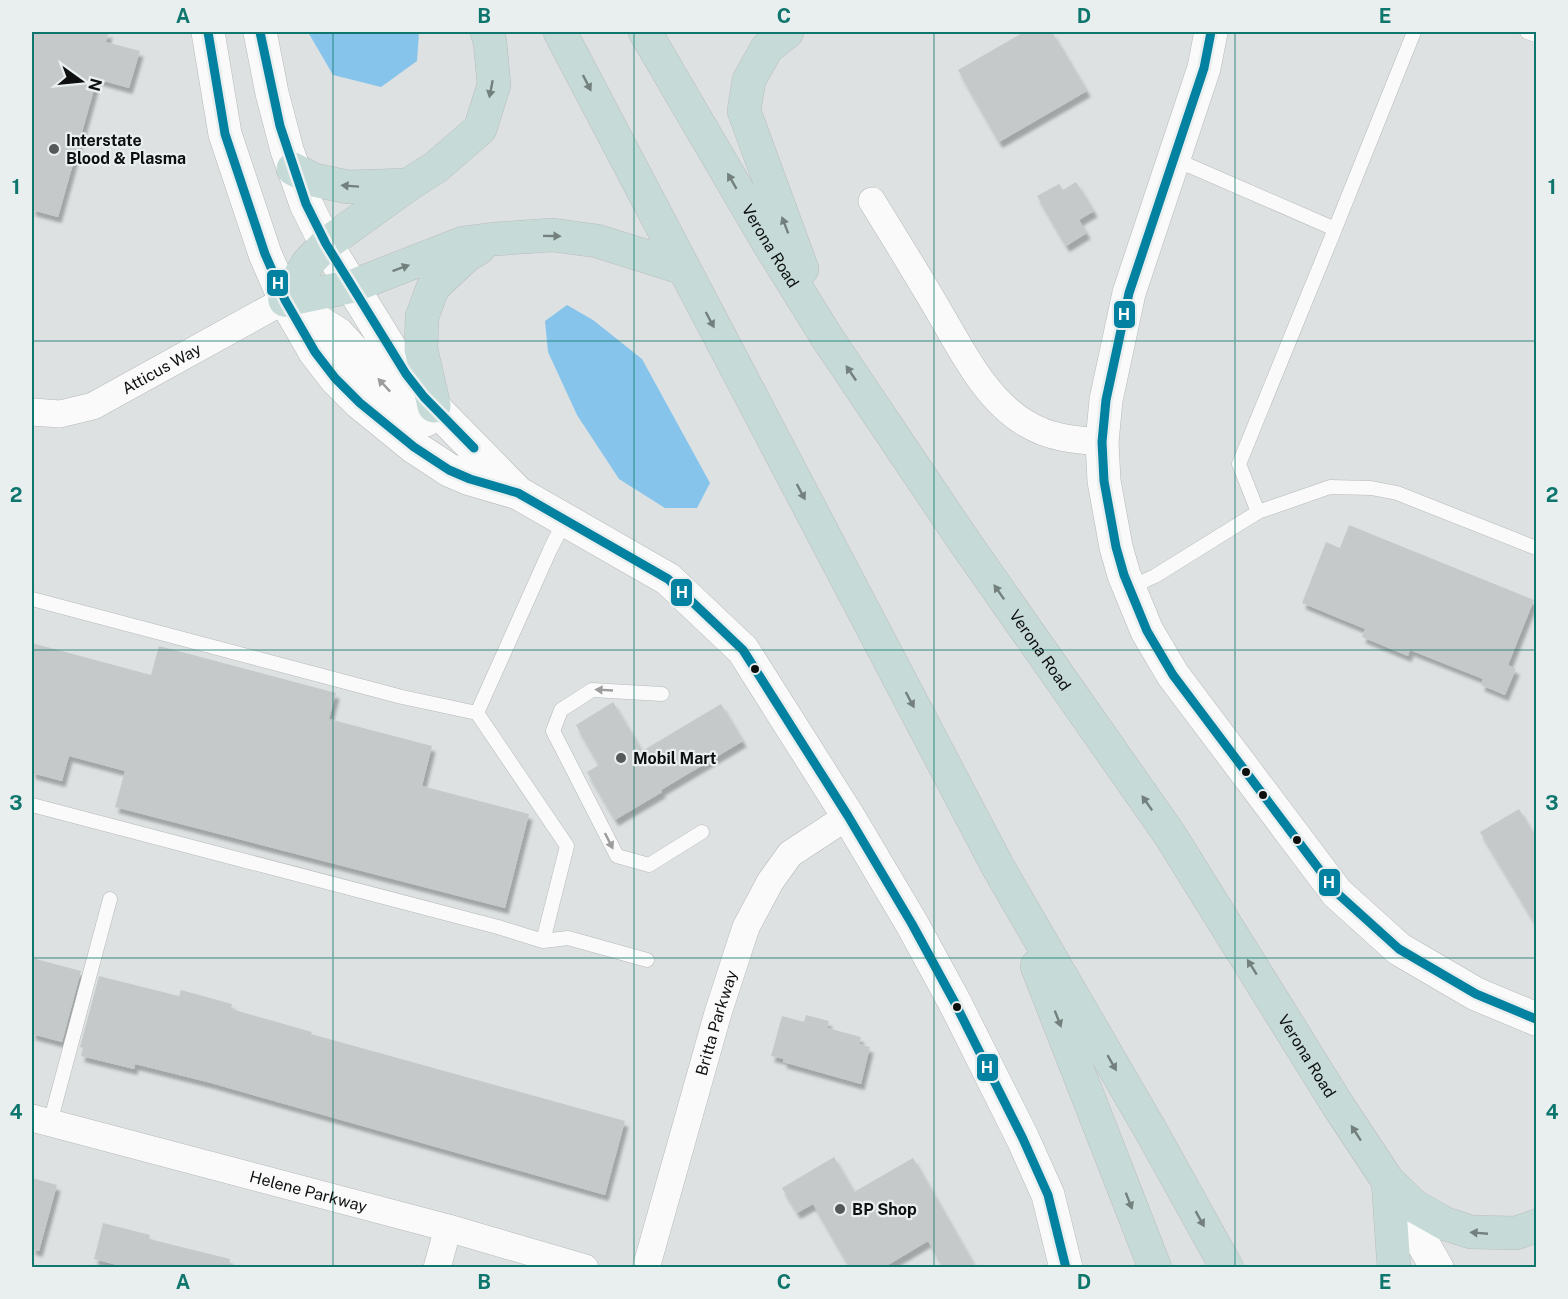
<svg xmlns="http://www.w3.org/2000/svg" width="1568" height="1299" viewBox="0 0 1568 1299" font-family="'Public Sans',sans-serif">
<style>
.water{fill:#87c4ec}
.building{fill:#c6c9ca;filter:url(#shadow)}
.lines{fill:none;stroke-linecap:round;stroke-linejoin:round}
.lane-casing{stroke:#b7b9b9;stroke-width:15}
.street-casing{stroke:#b7b9b9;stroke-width:28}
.secondary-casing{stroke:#b7b9b9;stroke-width:34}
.highway-casing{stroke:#babcbc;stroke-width:34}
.lane{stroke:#fafafa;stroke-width:14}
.street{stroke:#fafafa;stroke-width:27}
.secondary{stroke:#fafafa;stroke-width:33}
.highway{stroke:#c6dbd8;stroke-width:33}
.bus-1-casing{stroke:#e9efef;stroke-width:14}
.bus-1{stroke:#0381a1;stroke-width:9}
.oneway{fill:#73807e}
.oneway2{fill:#9c9c9c}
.grid{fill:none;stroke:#0f766e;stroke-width:1.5;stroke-opacity:0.55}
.poi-dot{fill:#565959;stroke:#e9efef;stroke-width:2}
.bus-dot{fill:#0e1010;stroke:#e9efef;stroke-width:2}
.labels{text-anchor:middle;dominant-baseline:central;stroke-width:4.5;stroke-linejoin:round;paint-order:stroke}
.poi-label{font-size:16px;font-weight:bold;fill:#0e1010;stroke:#e9efef;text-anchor:start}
.street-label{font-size:16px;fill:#0e1010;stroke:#e9efef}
.line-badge{stroke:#e9efef;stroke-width:2}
.badge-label{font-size:16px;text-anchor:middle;font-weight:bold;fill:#fff}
.neatline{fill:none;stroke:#0f766e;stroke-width:2}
.grid-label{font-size:20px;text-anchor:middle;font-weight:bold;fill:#0f766e}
</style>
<defs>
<filter id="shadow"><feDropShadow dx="3.5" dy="6" stdDeviation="1.5" flood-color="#0004"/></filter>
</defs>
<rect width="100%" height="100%" fill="#dde1e1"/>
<path class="water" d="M308,32H419L417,61L381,87L333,75Z
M567,305L593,320L642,359L710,483L697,508H665L619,479L577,415L548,352L545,321Z"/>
<path class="building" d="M32,32H109L106,42L140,51L129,88L97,79L58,217L32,210Z
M1024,32H1052L1087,91L999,142L958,70Z
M1076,182L1094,211L1079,220L1087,233L1066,246L1037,196L1059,184L1063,190Z
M1349,525L1534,600L1508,665L1516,669L1505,695L1481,685L1483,679L1410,650L1408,656L1362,637L1365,629L1302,603L1326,542L1340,548Z
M32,643L151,675L159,646L336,693L329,719L432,746L422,786L529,814L505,908L115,807L125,771L69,756L62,781L32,773Z
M613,702L642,751L721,704L743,741L661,790L662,792L615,820L587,772L599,765L576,725Z
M1519,809L1536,838V925L1480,832Z
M32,958L81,971L62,1042L32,1034Z
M99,976L179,996L181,990L232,1004L231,1009L312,1032L311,1034L625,1121L605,1195L211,1083L135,1064L134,1069L81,1056L83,1048L80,1047Z
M806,1015L829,1021L827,1028L861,1037L859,1044L870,1047L861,1084L783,1062L784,1059L771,1056L782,1016L804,1022Z
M834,1157L854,1192L913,1158L976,1268H943L928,1241L883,1268H850L813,1204L797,1213L782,1188Z
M32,1178L57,1185L39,1251L32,1249Z
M103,1223L150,1235L149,1239L230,1259L229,1268H128L94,1259Z"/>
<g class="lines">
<defs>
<path id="lane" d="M1527,32L1536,35
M1174,159L1335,229L1414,32
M1258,512L1239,464L1335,229
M1129,588L1155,576L1258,512L1330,487L1371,488L1397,493L1536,548
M32,599L402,697L477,713L550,550L565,520
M662,694L592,690L561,710L553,731L617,856L649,865L702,832
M32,805L498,927L543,941L567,846L477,713
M543,941L568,938L647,960
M50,1123L110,899"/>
<g id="street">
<path d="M872,201C893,235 914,269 934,303C958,343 984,400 1027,424C1050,438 1075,440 1102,442"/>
<path id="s1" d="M32,412L60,414L93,406L285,300"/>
<path id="s2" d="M32,1118L448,1228L585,1268"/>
<path d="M437,1268L448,1228"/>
<path id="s3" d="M646,1268L718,1013L746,927L770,882L790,854L848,816"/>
</g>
<path id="secondary" d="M208,32L225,134L265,254L285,300L315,352L335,378L360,403L414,447L449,470L470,479L518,493L668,579L743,650L848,816L912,924L955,1003L1023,1139L1048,1195L1066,1268
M260,32L272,93L287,150L306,204L326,244L406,374L424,397L518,493
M1211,32L1204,68L1129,293L1106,400L1102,442L1104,481L1116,547L1124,575L1147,631L1173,675L1337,893L1399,949L1476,994L1536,1019
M286,301L338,334L396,398L426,420
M1390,1186L1437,1268"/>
<g id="highway">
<path d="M560,32L998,867L1151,1131L1227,1268"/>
<path id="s4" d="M645,32L766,239L828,339L964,541L1170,835L1339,1107L1388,1181L1414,1206L1446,1224L1471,1232L1516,1233L1536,1226"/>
<path d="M787,32L767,48L749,80L744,111L802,269"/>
<path d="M293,169L314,180L348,187L408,185"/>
<path d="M285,300L353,286L463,243L494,239L553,235L597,241L683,268"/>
<path d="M285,300L308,263L326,244L408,185L436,167L480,129L494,85L490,42L487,32"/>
<path d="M434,406L421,349L422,317L433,287L466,256L479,248"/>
<path d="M1037,966L1155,1268"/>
<path d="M1388,1181L1394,1268"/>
</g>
</defs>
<use href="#lane" class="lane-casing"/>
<use href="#street" class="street-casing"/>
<use href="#secondary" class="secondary-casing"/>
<use href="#highway" class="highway-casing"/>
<use href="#lane" class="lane"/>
<use href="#street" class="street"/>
<use href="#secondary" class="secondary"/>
<use href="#highway" class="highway"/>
<defs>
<path id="bus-1" d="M208,32L225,134L265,254L285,300L315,352L335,378L360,403L414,447L449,470L470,479L518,493L668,579L743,650L848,816L912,924L955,1003L1023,1139L1048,1195L1066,1268
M260,32L280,126L306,204L326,244L406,374L424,397L474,448
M1211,32L1204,68L1129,293L1106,400L1102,442L1104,481L1116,547L1124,575L1147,631L1173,675L1337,893L1399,949L1476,994L1536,1019"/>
</defs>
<use href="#bus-1" class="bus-1-casing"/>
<use href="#bus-1" class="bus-1"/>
</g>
<defs><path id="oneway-solid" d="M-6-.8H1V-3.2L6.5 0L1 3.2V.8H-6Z" transform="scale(1.5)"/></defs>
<g class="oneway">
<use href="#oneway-solid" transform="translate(587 83) rotate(63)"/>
<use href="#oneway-solid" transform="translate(491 89) rotate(101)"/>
<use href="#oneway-solid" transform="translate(732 181) rotate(-120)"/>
<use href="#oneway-solid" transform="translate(350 186) rotate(-176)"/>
<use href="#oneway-solid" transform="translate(785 225) rotate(-111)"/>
<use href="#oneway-solid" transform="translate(552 236) rotate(1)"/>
<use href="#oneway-solid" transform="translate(401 268) rotate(-20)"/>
<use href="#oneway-solid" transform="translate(710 320) rotate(62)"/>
<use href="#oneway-solid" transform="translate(851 373) rotate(-124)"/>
<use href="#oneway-solid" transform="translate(801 492) rotate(62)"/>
<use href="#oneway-solid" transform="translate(999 592) rotate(-125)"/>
<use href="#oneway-solid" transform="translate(910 700) rotate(62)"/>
<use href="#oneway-solid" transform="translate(1147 803) rotate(-125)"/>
<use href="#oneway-solid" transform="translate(1252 967) rotate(-122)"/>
<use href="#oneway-solid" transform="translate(1058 1019) rotate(69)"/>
<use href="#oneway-solid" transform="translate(1112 1063) rotate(60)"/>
<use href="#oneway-solid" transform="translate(1356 1133) rotate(-123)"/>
<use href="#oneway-solid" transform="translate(1129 1201) rotate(69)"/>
<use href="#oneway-solid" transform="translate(1200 1219) rotate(61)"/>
<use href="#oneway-solid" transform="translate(1479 1233) rotate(-175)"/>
</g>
<g class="oneway2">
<use href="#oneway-solid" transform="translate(384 385) rotate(-133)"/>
<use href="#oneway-solid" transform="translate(604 690) rotate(-177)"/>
<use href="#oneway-solid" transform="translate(609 841) rotate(63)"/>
</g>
<path class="grid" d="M333,32V1268M634,32V1268M934,32V1268M1235,32V1268M32,341H1536M32,650H1536M32,958H1536"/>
<g class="poi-dot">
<circle cx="54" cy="149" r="6"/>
<circle cx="621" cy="758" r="6"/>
<circle cx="840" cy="1209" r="6"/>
</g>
<g class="bus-dot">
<circle cx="755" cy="669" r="5"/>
<circle cx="1246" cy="772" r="5"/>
<circle cx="1263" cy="795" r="5"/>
<circle cx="1297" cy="840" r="5"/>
<circle cx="957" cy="1007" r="5"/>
</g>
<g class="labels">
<g class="poi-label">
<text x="66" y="140">Interstate<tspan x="66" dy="18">Blood &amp; Plasma</tspan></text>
<text x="633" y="758">Mobil Mart</text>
<text x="852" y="1209">BP Shop</text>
</g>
<g class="street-label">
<text stroke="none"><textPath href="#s4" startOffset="248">Verona Road</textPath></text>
<text stroke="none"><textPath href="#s1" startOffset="140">Atticus Way</textPath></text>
<text stroke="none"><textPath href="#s4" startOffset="734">Verona Road</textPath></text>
<text stroke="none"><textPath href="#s3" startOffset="255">Britta Parkway</textPath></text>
<text stroke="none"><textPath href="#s4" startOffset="1220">Verona Road</textPath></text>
<text stroke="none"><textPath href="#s2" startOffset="286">Helene Parkway</textPath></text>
</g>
</g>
<g class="line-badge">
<rect x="266" y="269" width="23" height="28" rx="6" fill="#0381a1"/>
<rect x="1113" y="300" width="23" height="29" rx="6" fill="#0381a1"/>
<rect x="670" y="578" width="23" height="29" rx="6" fill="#0381a1"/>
<rect x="1318" y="868" width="23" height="29" rx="6" fill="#0381a1"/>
<rect x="976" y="1053" width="23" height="29" rx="6" fill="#0381a1"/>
</g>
<g class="badge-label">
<text x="278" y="289">H</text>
<text x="1124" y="320">H</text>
<text x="682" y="598">H</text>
<text x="1329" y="888">H</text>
<text x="987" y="1073">H</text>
</g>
<rect width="1568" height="1299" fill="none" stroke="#e9efef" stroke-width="66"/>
<g transform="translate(81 81) rotate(105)" stroke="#e9efef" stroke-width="4.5" paint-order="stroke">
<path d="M0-4.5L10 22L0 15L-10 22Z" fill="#0e1010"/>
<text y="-9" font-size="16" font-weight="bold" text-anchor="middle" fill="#0e1010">N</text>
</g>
<rect x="33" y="33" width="1502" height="1233" class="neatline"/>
<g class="grid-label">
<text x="183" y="23">A</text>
<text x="484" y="23">B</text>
<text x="784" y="23">C</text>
<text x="1084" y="23">D</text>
<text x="1385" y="23">E</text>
<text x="16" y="194">1</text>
<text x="1552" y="194">1</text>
<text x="16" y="502">2</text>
<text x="1552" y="502">2</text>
<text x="16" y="810">3</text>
<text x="1552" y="810">3</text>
<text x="16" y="1119">4</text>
<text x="1552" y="1119">4</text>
<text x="183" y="1289">A</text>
<text x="484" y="1289">B</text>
<text x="784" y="1289">C</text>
<text x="1084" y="1289">D</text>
<text x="1385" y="1289">E</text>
</g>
</svg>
